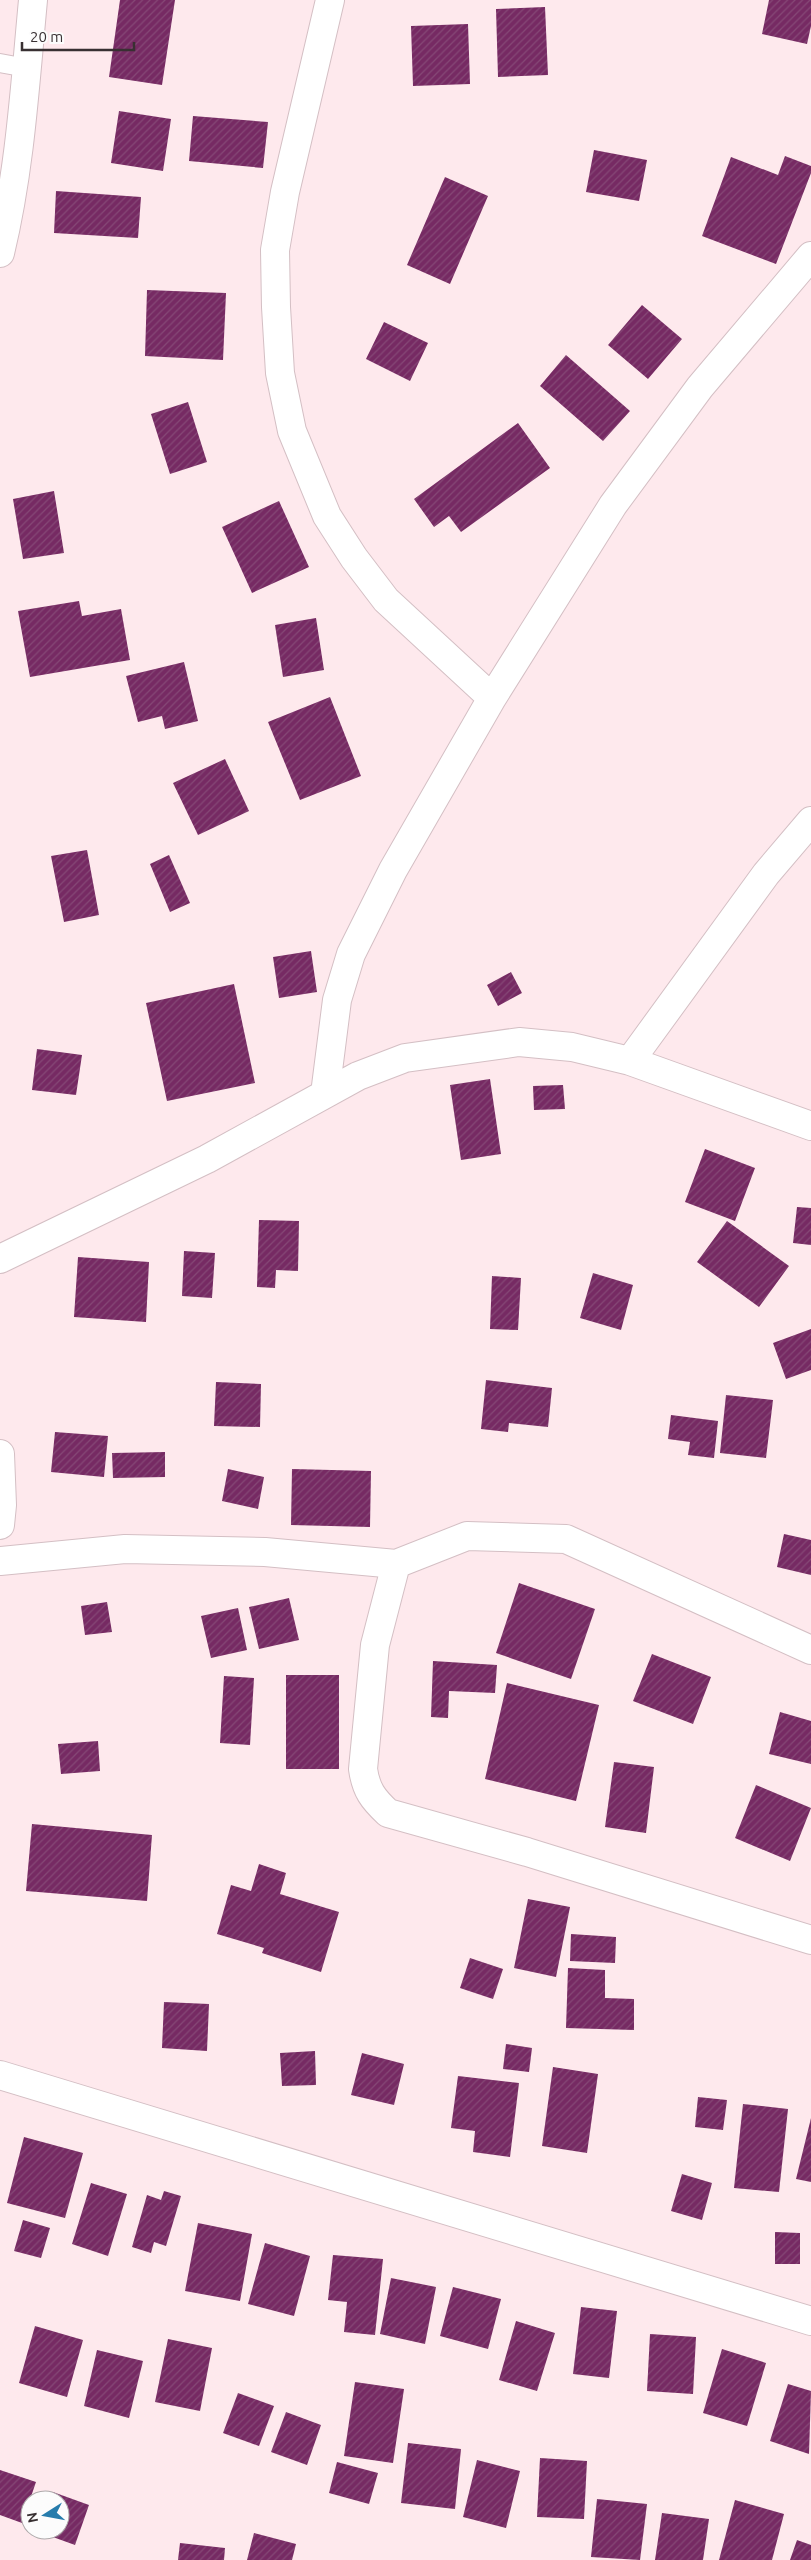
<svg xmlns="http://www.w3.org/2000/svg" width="811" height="2560" viewBox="0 0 811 2560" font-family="Ubuntu,sans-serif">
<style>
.building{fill:url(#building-hatch)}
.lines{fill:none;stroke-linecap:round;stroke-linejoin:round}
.service-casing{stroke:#d4bfc4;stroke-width:20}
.minor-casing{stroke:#d4bfc4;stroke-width:30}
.service{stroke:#fff;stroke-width:18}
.minor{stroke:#fff;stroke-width:28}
</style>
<defs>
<pattern id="building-hatch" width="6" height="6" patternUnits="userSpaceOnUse" patternTransform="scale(1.25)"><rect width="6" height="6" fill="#762a63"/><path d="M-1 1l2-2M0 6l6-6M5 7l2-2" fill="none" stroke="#854876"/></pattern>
</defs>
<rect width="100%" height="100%" fill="#fee9ed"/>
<path class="building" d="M120,0H175L162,85L109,77Z
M769,0H811V26L807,44L762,34Z
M545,7L548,75L498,77L496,9Z
M468,24L470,84L413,86L411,26Z
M119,111L171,119L163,171L111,163Z
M193,116L268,122L263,168L189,161Z
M594,150L647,160L639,201L586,192Z
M785,156L811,166V173L776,264L702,236L731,157L778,175Z
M445,177L488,196L450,284L407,265Z
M56,191L141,197L138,238L54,233Z
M147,290L226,293L223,360L145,356Z
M642,305L682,339L648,379L608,345Z
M384,322L428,343L410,381L366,359Z
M566,355L630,411L603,441L540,386Z
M188,402L207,462L170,474L151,414Z
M518,423L550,468L461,532L449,516L434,527L414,499Z
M54,491L64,553L23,559L13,499Z
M279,501L309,567L252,593L222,527Z
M79,601L82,616L121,609L130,660L30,677L18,611Z
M316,618L324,670L283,677L275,625Z
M184,662L198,721L165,729L162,716L138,722L126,676Z
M330,697L361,776L300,800L268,722Z
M225,759L249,811L198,835L173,783Z
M87,850L99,915L64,922L51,856Z
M169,855L190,903L170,912L150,864Z
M311,951L317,992L279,998L273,957Z
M511,972L522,993L498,1006L487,985Z
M234,984L255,1083L167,1101L146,1003Z
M37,1049L82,1055L76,1095L32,1090Z
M490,1079L501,1154L461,1160L450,1085Z
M563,1085L565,1109L534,1110L533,1086Z
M705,1149L755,1168L735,1221L685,1202Z
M797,1207L811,1208V1245L793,1243Z
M259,1220L299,1221L298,1271L276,1270L275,1288L257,1287Z
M727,1221L789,1266L759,1307L697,1262Z
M184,1251L215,1253L212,1298L182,1296Z
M78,1257L149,1262L146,1322L74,1317Z
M593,1273L633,1285L621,1330L580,1318Z
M492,1276L521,1278L518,1330L490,1329Z
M811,1329V1370L786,1379L773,1343Z
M486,1380L552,1388L548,1427L509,1423L508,1432L481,1429Z
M216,1382L261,1384L260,1427L214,1426Z
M726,1395L773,1400L766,1458L720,1453Z
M671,1415L718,1421L714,1458L688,1455L690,1442L668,1439Z
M55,1432L108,1436L104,1477L51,1472Z
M165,1452V1477L113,1478L112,1453Z
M228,1469L264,1477L258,1509L222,1501Z
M292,1469L371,1471L370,1527L291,1525Z
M784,1534L811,1540V1575L777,1567Z
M519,1583L595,1609L571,1679L496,1653Z
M289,1598L299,1640L259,1649L249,1607Z
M107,1602L112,1632L85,1635L81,1606Z
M238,1608L247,1650L211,1658L201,1616Z
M652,1654L711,1677L693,1724L633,1701Z
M433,1661L497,1665L495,1693L449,1691L448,1718L431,1717Z
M286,1675H339V1769H286Z
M224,1676L254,1678L250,1745L220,1743Z
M507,1683L599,1705L576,1801L485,1779Z
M780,1712L811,1721V1764L769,1754Z
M98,1741L100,1771L61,1774L58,1744Z
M614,1762L654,1767L646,1833L605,1827Z
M756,1785L811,1808L790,1861L735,1838Z
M32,1824L152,1835L147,1901L26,1891Z
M259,1864L286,1873L280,1894L339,1912L321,1972L262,1953L264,1948L217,1934L231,1885L251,1891Z
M528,1899L570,1907L556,1977L514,1968Z
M571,1934L616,1937L615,1963L570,1961Z
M470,1958L503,1969L493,1999L460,1988Z
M568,1968L605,1970V1998L634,1999V2030L566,2028Z
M164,2002L209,2004L207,2051L162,2048Z
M506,2044L532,2048L529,2072L503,2069Z
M315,2051L316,2085L282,2086L280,2053Z
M362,2053L404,2064L394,2105L351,2095Z
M553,2067L598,2074L587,2153L542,2146Z
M458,2076L519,2083L510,2157L473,2152L475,2131L451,2128Z
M698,2097L727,2100L723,2130L695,2127Z
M743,2104L788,2109L779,2192L734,2188Z
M811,2118V2182L796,2179Z
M24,2137L83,2153L65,2218L7,2203Z
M682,2174L712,2183L702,2220L671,2211Z
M91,2183L127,2194L108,2256L72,2244Z
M164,2191L181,2196L166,2246L154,2242L151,2253L132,2247L147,2195L161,2200Z
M23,2220L50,2228L41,2258L14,2251Z
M198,2223L252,2234L240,2301L185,2291Z
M775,2232L800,2233V2264H775Z
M265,2243L310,2256L294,2316L248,2304Z
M333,2255L383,2259L375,2335L344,2332L347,2302L328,2300Z
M391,2278L436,2287L425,2344L380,2334Z
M453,2287L501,2299L488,2349L440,2336Z
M581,2307L617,2311L609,2378L573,2374Z
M516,2321L555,2333L537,2391L499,2380Z
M35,2326L83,2340L67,2397L19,2383Z
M650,2334L696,2337L693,2394L647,2391Z
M168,2339L212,2348L200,2411L155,2402Z
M722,2349L766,2363L747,2426L703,2413Z
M97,2350L143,2361L129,2418L84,2406Z
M355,2382L404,2389L393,2463L344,2456Z
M788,2384L811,2391L809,2454L770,2441Z
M238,2393L274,2406L259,2446L223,2433Z
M286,2412L321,2425L307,2465L271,2452Z
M408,2443L461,2449L455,2509L401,2503Z
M540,2458L587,2461L584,2519L537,2517Z
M477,2460L520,2471L506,2528L463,2517Z
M337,2462L378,2473L369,2504L329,2493Z
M0,2470L36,2482L22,2523L0,2515Z
M53,2492L89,2505L75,2545L39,2532V2530H60V2500H50Z
M597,2499L647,2504L640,2560L591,2557Z
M735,2500L784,2514L772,2560H719Z
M662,2513L709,2519L703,2560H655Z
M254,2533L296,2544L292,2560H247Z
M797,2540L811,2545V2560H790Z
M180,2543L225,2548L224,2560H178Z"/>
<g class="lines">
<defs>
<path id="service" d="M0,63L27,68"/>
<path id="minor" d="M330,0L285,192L275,250L276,307L280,373L292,431L327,516L354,558L386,600L492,698
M0,253C20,170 25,85 33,0
M630,1061L766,874L811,821
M325,1094L337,1000L351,954L393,870L492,698L613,505L700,387L811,256
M0,1259L207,1159L358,1076L405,1058L519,1042L572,1047L630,1061L811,1126
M0,1454L2,1505L0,1525
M0,1561L125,1549L265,1552L396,1564L467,1536L566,1539L811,1650
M396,1564L375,1645L363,1769C366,1790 373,1799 388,1813L527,1852L811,1940
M0,2075L811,2321"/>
</defs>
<use href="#service" class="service-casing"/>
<use href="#minor" class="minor-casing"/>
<use href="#service" class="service"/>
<use href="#minor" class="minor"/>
</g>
<g transform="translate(45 2515) rotate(259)"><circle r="24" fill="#fcfcfc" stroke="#aeaaab"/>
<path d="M0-4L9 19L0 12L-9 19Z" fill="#277cac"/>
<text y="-8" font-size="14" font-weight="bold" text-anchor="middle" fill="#383032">N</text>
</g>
<path d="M22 42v8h112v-8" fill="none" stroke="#383032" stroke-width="2.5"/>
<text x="30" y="42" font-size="15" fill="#383032" stroke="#fcfcfc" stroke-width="4" paint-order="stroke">20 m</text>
</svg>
